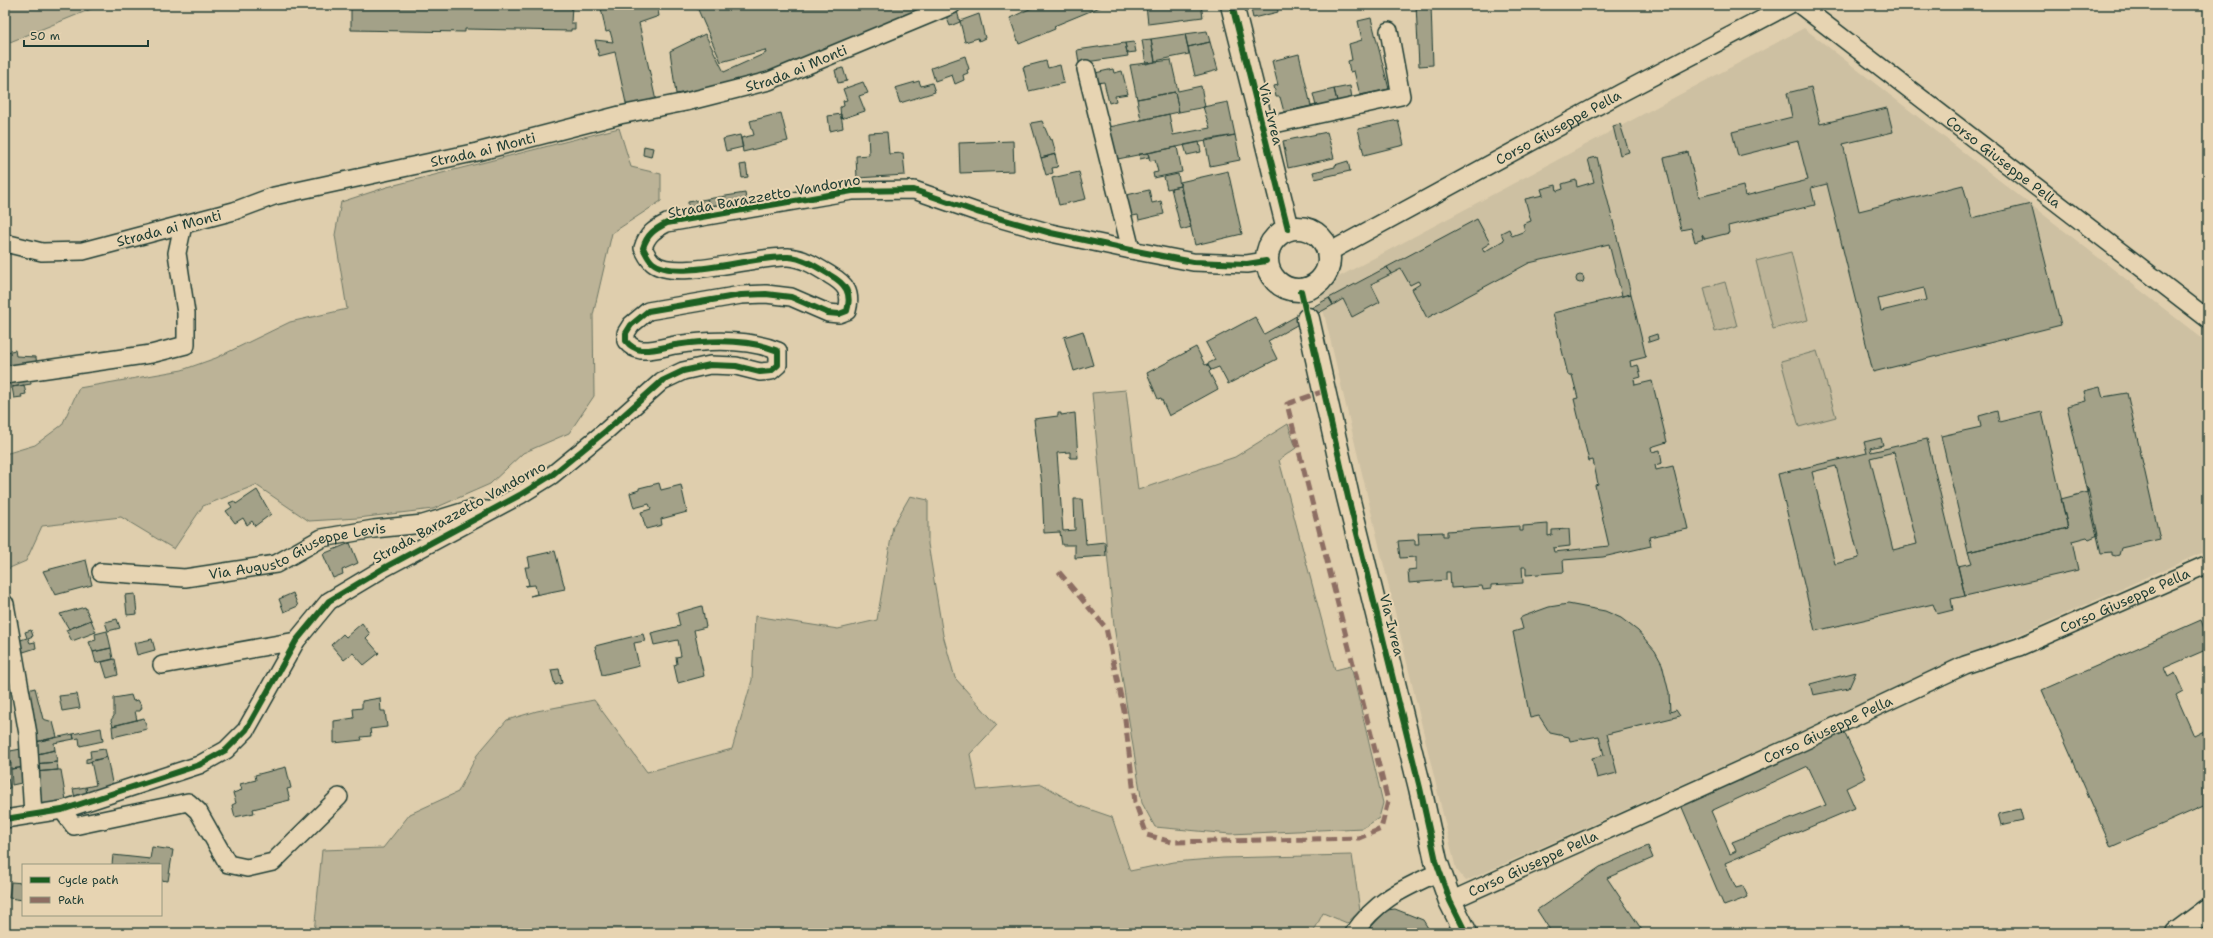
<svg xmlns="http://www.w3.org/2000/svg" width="2213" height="938" viewBox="0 0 2213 938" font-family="'Shantell Sans',sans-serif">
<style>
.built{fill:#cdc0a2}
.green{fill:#bcb397;stroke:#6e7866}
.building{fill:#a3a188;stroke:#1f3d34;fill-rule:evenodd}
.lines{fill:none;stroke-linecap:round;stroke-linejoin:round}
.minor-casing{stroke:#1f3d34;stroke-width:20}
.secondary-casing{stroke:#1f3d34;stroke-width:25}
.minor{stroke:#e7d4b2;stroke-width:17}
.secondary{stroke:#e7d4b2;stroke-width:22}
.quiet{stroke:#8d6e63;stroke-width:5;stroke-dasharray:10 5;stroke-linecap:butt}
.cycleway-casing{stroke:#e7d4b2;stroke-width:8}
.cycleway{stroke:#1b5e20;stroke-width:6}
.labels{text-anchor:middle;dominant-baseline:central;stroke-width:4;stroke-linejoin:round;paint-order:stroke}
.street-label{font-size:14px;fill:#1f3d34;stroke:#e7d4b2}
</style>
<rect width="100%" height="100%" fill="#dfcead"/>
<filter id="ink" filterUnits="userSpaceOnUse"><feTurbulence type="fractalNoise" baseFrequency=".025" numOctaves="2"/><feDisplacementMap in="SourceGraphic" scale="8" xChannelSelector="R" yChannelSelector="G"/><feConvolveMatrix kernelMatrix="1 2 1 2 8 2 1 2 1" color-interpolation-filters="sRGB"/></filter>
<g filter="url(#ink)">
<path class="built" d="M1804,28L2208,343V550L1466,881L1456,869L1318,288Z"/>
<path class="green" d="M5,5H101L5,44Z
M619,128L631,167L661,174V201L612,233L593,315L594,396L569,433L523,453L490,484L433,509L358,518L309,521L256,485L203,506L174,549L121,517L42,526L26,561L5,570V454L35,445L62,425L79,388L182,370L216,358L290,322L347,309L335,235L341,202L387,187Z
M1791,252L1808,320L1773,329L1756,261Z
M1725,282L1737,326L1715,332L1704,288Z
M1817,351L1836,417L1799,427L1781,361Z
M1126,390L1138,490L1235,457L1288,424L1296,448L1279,460L1335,670L1351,666L1383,803L1379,818L1363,828L1230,834L1155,827L1142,803L1114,626L1092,393Z
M910,496L928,500V544L943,635L955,678L997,725L970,754L977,790L1042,784L1077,805L1112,817L1130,871L1174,862L1223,858L1352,855L1360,911L1347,923L1323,913L1313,933H314L322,850L383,848L410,814L458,792L477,755L507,720L537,711L594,700L647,772L732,749L752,680L755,616L838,629L877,620L893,526Z"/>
<path class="building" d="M351,5H572L571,23H575V29H571V31L465,29V32L351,30Z
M615,5H657L659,16L639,23L656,101L627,108L615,52L599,56L595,40L613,42L610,31L606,32L601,8Z
M696,5H937L774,75L676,94L670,51L705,34L724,72L766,53L765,50L721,62Z
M1038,5H1105L1054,26L1055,29L1019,44L1010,18Z
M1146,5H1201L1203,17L1148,24Z
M1250,5H1277L1278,12L1253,18Z
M1416,5H1431L1433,65L1419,66Z
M957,11L960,22L950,26L946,16Z
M979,14L985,38L979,41L978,38L965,42L960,21Z
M1371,18L1389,89L1360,95L1354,71L1350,72L1348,61L1352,60L1349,44L1362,40L1358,21Z
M1207,31L1210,42L1188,47L1185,34Z
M1185,34L1189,54L1155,61L1151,39Z
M1151,39L1155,62L1146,64L1142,40Z
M1134,42L1136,52L1127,53L1125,43Z
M1210,42L1218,70L1195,76L1188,47Z
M1125,43L1128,56L1079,63L1077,50Z
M1299,54L1311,106L1284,112L1280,97H1276L1274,86L1278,85L1272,61Z
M965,56L969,69L967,70L968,73L963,75L964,80L955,84L952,75L935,81L931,68Z
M1171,60L1178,91L1201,86L1205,107L1179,112L1175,92L1137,99L1130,65Z
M1046,61L1048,68L1060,65L1064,83L1029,91L1023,67Z
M843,68L847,81L838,83L835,70Z
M1113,69L1114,73L1122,71L1128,94L1115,96L1116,101L1109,103L1104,82L1097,83L1095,73Z
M919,81L921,86L932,83L935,92L900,103L895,88Z
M863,82L868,93L859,96L865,111L841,119L840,107L844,106L843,101L847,100L843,89Z
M1350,86L1352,98L1337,101L1334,89Z
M1811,87L1820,124L1887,108L1893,132L1843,144L1859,211L1963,185L1972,218L2031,204L2061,325L1873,372L1827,184L1811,188L1815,205L1728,226L1729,233L1705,239L1702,235L1703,239L1695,242L1691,228L1681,230L1664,158L1688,152L1699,197L1743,186L1745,196L1808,180L1798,141L1738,156L1732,132L1792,117L1787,93ZM1924,288L1927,300L1881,311L1878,299Z
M1334,89L1337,101L1316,106L1313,94Z
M1175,92L1179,112L1141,120L1137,99Z
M1228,102L1235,135L1113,160L1105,128L1169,114L1173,135L1210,128L1203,107Z
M781,113L788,141L743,152L741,138L754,135L750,121Z
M841,114L843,128L830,131L828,116Z
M1398,120L1404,145L1364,155L1358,129Z
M1042,121L1050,140L1052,139L1056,154L1041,158L1031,123Z
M1620,124L1629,152L1620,155L1613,126Z
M887,132L889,154L903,153L905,175L857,178L856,156L869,155L868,133Z
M1327,132L1334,158L1288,168L1283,141Z
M740,135L743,147L726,151L723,139Z
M1235,135L1240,160L1210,166L1205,140Z
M1013,141L1014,171L960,173L959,143Z
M1199,142L1201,152L1187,155L1184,145Z
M644,146L653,148L651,157L643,155Z
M1177,147L1182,172L1154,178L1153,173L1158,172L1155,160L1150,161L1148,153Z
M1148,153L1149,157L1140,159L1139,154Z
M1055,154L1058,167L1052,168L1053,173L1046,175L1041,158Z
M1597,157L1631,294L1622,296L1609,244L1529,263L1427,318L1412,289L1420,284L1418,281L1410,285L1401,269L1391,274L1387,267L1477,219L1490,243L1482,248L1484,252L1504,240L1501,233L1509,229L1512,236L1525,231L1523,224L1531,221L1525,199L1543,195L1541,189L1556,185L1557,191L1563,189L1562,184L1576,180L1577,187L1594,182L1588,159Z
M1348,161L1350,171L1315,179L1313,172L1335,167V165Z
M746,164L748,177L742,178L740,165Z
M1228,171L1242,234L1195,245L1180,182Z
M1079,172L1086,199L1059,205L1052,178Z
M1178,174L1180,186L1167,189L1164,177Z
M1180,186L1191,227L1181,230L1171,188Z
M1149,190L1152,203L1161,201L1164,214L1139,220L1138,215L1127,217L1122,196Z
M745,193L747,205L710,211L707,199Z
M707,199L710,211L689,214L688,202Z
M1387,267L1391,274L1371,284L1380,302L1352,317L1343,299L1333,305L1329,298Z
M1576 279a4 4 0 1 1 8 0a4 4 0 1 1-8 0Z
M1631,294L1646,357L1630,361L1631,367L1638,365L1641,377L1634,379L1635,385L1652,381L1667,442L1651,447L1652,452L1660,450L1662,463L1655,465L1656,470L1673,466L1688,529L1649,537L1651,546L1603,557L1563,560L1564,572L1526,575V567H1522L1523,583L1491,585V589L1483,590L1482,586L1451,588L1450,572H1446V580L1409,583L1408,570L1416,569V557L1400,558L1398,541L1415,540V545H1419L1418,533L1443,532V536H1447V531L1519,526V531H1523V526L1548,524V536L1552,535V530L1569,529L1570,546L1553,548L1554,552L1609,546L1595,485L1598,484L1593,460L1589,461L1574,399L1578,398L1572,375H1568L1553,313Z
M1329,298L1333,305L1268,341L1277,359L1228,384L1219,367L1211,370L1207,364L1215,360L1206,343L1255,317L1264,334Z
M1083,331L1093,365L1074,371L1064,337Z
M1657,334L1658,339L1649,342L1648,337Z
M1196,347L1205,365L1207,364L1211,370L1209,372L1218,389L1169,416L1161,398L1158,399L1147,373Z
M15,350L16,356L36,357L37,368L9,371L7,352Z
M30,374L31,384L12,387L10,377Z
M24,385L26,394L21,395L22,397L14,398L12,387Z
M2100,387L2103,397L2127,393L2160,539L2121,548L2119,555L2115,556L2111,555V552L2101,553L2067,406L2086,401L2084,391Z
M1997,411L1999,422L2042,412L2068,528L1968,552L1941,436L1981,427L1979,416Z
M1058,413H1061V415L1075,413L1078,458H1070V452L1057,453L1063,531L1075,530L1074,499H1082L1086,544L1105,542L1106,556L1075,558V545H1062L1060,532L1044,533L1042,485L1034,419L1058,416Z
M1881,438L1883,445L1870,448L1871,452L1927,439L1965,596L1951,599L1953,610L1937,614L1933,604L1815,631L1778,474L1867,453L1864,442ZM1894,452L1917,544L1893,550L1870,458ZM1836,466L1859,558L1835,564L1812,472Z
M659,483L661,490L681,485L687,512L661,519L662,525L646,529L641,512L651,509L649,504L634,508L630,493L639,490V488Z
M2086,486L2088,489L2098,535L2089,539L2087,537L2072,541L2078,570L1965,596L1958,566L1972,563L1968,552L2068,528L2061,499L2088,492Z
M257,490L271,514L255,526L252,521L247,525L243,518L235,523L226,511L232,507L229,503L234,501L236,504Z
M350,543L358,563L342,570L343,574L333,578L323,554Z
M555,551L565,589L530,596L537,594L535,585L525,586L529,585L525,567H530L528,557Z
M86,560L92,585L55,595L43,571Z
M293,593L298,606L284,612L279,599Z
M135,594L137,614L127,615L125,595Z
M1568,604L1605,611L1621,618L1638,631L1655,651L1662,664L1669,693L1670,712L1676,710L1680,716L1607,734L1617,773L1597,778L1592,758L1604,755L1599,736L1570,741L1569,737L1550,733L1539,716L1530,718L1513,632L1523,629L1520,618L1524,616L1549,607Z
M702,606L706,627L694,630L704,676L678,683L674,665L677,664L676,657L681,656L678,640L654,645L651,633L680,626L677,613Z
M85,607L91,620L69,629L60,614Z
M117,619L120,628L108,631L105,622Z
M91,620L96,632L72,641L66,630Z
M2201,620L2208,639V649L2164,668L2168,677L2175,673L2183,691L2176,695L2194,736L2208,729V804L2111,847L2042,690Z
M362,623L370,634L366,638L379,653L364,665L353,653L344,660L331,645L343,634L346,637Z
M31,630L33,636L28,638L30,643L35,642L36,648L17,654L14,642L27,638L25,632Z
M107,631L111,648L93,652L89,642L96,640L95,634Z
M643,634L645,641L634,643L639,666L602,675L595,646Z
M152,639L155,650L137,655L134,643Z
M111,648L113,659L96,663L93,652Z
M115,659L118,675L107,678L102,662Z
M559,669L562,683L555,685L551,670Z
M1856,672L1849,688L1813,695L1810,684Z
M35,688L43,719L53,722L57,737L31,743L20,692Z
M77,694L80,708L62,711L59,696Z
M131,695L133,701L138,700L142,707L140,711H135L137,720L113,726L111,720L114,716V698Z
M380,698L381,711H385L387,727L370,729L371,736L361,737L362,740L334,743V721L354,718L353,709L362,708V701Z
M144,718L147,729L113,737L112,726Z
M101,728L103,741L80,746L79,738L74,739L73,734Z
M1843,730L1866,778L1846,788L1855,808L1725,863L1736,888L1743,886L1748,897L1724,906L1681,805ZM1808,766L1826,805L1732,842L1736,851L1730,854L1711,811Z
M73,734L74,739L54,743L55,750L33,755L31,743Z
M26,748V767L11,769V763H5V752Z
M105,749L107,757L86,763V759L91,758L90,751Z
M55,750L57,762L33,764V755Z
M107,757L113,788L87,795L86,787L96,785L91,761Z
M57,762L58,770L34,772L33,764Z
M26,767V782L12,785L11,769Z
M286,767L291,788L287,789L290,800L253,809L254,813L235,817L232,805L236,803L233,793L242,790L240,784L256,780L255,775Z
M58,770H61L66,800L35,807L34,772Z
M5,778H8L10,788L5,789Z
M86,787L87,795L75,798L73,789Z
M2020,809L2023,820L2001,825L1998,814Z
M1648,846L1653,858L1607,878L1644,933H1552L1537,910L1600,867Z
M152,847L173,850L168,881L161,880V865H112L113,855L150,859Z
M11,882L23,883V900L9,898Z
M1395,909L1423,920L1431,933H1398L1391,930L1385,933H1365L1387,910Z"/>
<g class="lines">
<defs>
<g id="minor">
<path id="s1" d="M1800,5L2208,319"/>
<path d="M1086,69L1131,250"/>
<path d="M1261,127L1401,96L1389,31"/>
<path id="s2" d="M5,243L42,252L83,251L234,211L274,196L477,152L620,115L686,102L769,81L952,5"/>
<path id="s3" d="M1329,252L1621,93L1789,5"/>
<path d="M5,375L151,354L186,345V313L177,253L183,225"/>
<path id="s4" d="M101,572L185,578L276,564L322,538L374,529L423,524L472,509L487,510"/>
<path d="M5,604L28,734L33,815"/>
<path d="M162,665L296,641"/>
<path d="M62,810L74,826L188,802L198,811L228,864L247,868L273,862L339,797"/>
<path d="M5,819L62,810L199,765L226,750L246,730L296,641L329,601L384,568L520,495L552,475L607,430L662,381L683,371L710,365L736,366L760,372L771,371L778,365V351C747,338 708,340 675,345C664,347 653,351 641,350C635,349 630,346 626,341V333L631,325L648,311L741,295L766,294L791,297L828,313L839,314L847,311C852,293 846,284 830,275C817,267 804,258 788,257C756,255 676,282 653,263C648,259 646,253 643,248C647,234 655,229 667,223L852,191L914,190L977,212L1051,233L1131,250L1193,262L1247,264L1266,261"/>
<path id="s5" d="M1450,901L1802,742L1965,665L2019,647L2208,564"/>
<path d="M1354,933C1377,899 1403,889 1439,872"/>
</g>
<path id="secondary" d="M1232,5L1288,229
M1267 259a31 31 0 1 1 62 0a31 31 0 1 1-62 0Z
M1308,319L1348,497L1420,788L1436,861L1450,901L1466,933
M2177,933L2208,910"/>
</defs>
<use href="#minor" class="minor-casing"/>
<use href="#secondary" class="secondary-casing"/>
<use href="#minor" class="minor"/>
<use href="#secondary" class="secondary"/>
<path class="quiet" d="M1059,572L1106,628L1124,711L1135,802L1147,835L1172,842L1359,838L1381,829L1388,801L1287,404L1324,391"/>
<defs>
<path id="cycleway" d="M1232,5L1288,229
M1301,291L1348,497L1420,788L1436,861L1450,901L1466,933
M5,819L62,810L199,765L226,750L246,730L296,641L329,601L384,568L520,495L552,475L607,430L662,381L683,371L710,365L736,366L760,372L771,371L778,365V351C747,338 708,340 675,345C664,347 653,351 641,350C635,349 630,346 626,341V333L631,325L648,311L741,295L766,294L791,297L828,313L839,314L847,311C852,293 846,284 830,275C817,267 804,258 788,257C756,255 676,282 653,263C648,259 646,253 643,248C647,234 655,229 667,223L852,191L914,190L977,212L1051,233L1131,250L1193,262L1247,264L1266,261"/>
</defs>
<use href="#cycleway" class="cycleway-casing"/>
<use href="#cycleway" class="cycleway"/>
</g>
</g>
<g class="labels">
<g class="street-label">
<text stroke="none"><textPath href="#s2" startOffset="816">Strada ai Monti</textPath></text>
<text transform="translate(1271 114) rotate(76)">Via Ivrea</text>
<text stroke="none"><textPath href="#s3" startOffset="261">Corso Giuseppe Pella</textPath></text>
<text stroke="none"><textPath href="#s2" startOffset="492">Strada ai Monti</textPath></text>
<text stroke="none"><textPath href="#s1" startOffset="257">Corso Giuseppe Pella</textPath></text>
<text transform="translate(764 196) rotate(-10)">Strada Barazzetto Vandorno</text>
<text stroke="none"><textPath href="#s2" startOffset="168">Strada ai Monti</textPath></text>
<text transform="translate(459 512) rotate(-29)">Strada Barazzetto Vandorno</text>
<text stroke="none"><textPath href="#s4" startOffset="201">Via Augusto Giuseppe Levis</textPath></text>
<text stroke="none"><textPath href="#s5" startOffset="739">Corso Giuseppe Pella</textPath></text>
<text transform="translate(1392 625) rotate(76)">Via Ivrea</text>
<text stroke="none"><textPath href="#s5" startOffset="415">Corso Giuseppe Pella</textPath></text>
<text stroke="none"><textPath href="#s5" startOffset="91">Corso Giuseppe Pella</textPath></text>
</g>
</g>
<rect width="2213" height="938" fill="none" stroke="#e7d4b2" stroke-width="20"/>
<rect x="10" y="10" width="2193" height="918" fill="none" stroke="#1f3d34" stroke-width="1.5" filter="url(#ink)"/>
<rect x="22" y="864" width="140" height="52" fill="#e7d4b2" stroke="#979880"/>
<rect x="30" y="877" width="20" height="6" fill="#1b5e20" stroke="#979880"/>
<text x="58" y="884" font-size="12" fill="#1f3d34">Cycle path</text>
<rect x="30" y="897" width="20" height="6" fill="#8d6e63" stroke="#979880"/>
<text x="58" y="904" font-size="12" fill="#1f3d34">Path</text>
<path d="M24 40v6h124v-6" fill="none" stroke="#1f3d34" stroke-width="2"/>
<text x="30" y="40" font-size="12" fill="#1f3d34" stroke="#e7d4b2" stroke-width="3" paint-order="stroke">50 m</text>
</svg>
